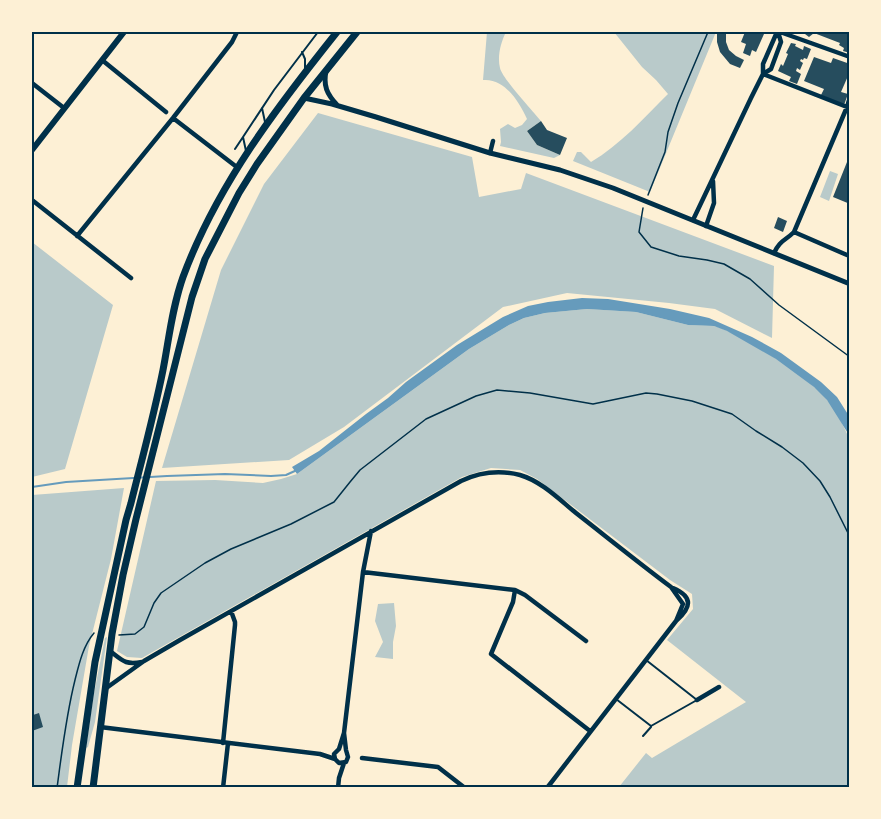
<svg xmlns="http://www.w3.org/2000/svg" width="881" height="819" viewBox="0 0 881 819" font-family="'Archivo Narrow',sans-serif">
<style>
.green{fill:#b9caca}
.water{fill:#669bbc}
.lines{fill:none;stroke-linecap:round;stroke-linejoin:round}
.stream{stroke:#669bbc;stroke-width:2}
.building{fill:#264d5e}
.path{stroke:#003049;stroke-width:1.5}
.service{stroke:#003049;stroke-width:2}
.minor{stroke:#003049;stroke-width:4.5}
.tertiary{stroke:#003049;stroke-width:5}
.secondary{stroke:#003049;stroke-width:6}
.primary{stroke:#003049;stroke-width:7}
.neatline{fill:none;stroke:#003049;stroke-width:2}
</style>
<rect width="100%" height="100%" fill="#fdf0d5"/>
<path class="green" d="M487,32H506C501,42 497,56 500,68C502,78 532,110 541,121L527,131L537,145L560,155L554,158L500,146L501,142L500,129L508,124L515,128L522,125L527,119C519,102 505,78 483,80Z
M614,32H716L650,192L573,161L577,152H581L591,162C620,145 644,118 668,94L656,80L642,67Z
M318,113L472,157L479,197L521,189L526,173L774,266L772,338L715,309L669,303L567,293L503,307L344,427L289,460L162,468L221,270L264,184Z
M830,171L838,174L829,201L820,197Z
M32,242L113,305L65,469L32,477Z
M587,309L636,312L688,325L714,326L721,328C752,342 806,374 828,401C837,412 843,425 849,438V787H619L646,753L652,758L746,702L667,640L693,609L692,594L670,580L537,479L520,470L491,468L462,477L142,658L127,657L117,651L156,481L215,480L263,483L281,479L297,474L469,349L509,325L524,318L545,313Z
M124,488L111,559L89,646L72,745L67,787H32V495Z
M394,603L396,626L393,642V659L375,657L383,642L375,621L378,604Z
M107,637L95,722L88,747L86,748L94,693L105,638Z"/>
<path class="water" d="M582,298L608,299L670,309L709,318L752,337L781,353L821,382L837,397L849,416V435L827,400L814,387L776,359L727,331L714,326L688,325L636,312L587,309L545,313L524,318L509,325L469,349L297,474L292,467L319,451L366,414L388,398L406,382L457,345L503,317L528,306L548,302Z"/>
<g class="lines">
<path class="stream" d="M32,487L66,482L167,476L225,474L271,476L286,475L297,470"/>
</g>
<path class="building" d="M717,32H726V42L729,50L736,56L744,60L740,68L730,64L720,52L717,42Z
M745,32H760L764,34L756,52L752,50L750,56L743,53L746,44L741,42Z
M806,32H838L844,34L845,32L850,34V53L843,51L844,48L839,45L840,43L814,33L809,37L805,34Z
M791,43L796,44L795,46L803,50L804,46L811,49L807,59L804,58L803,60L801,59L800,61L803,63L800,70L797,68L796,71L801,74L797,84L789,81L791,77L778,71L781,64L783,66L788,54L786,53Z
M814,57L831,63L833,58L850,64V76H848L841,92L848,94L844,105L821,95L824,89L804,81Z
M541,121L547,130L567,138L560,155L537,145L527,131Z
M847,162L850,164V204L833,197Z
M778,217L787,221L783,232L774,228Z
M32,710L33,715L39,713L43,727L32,731Z"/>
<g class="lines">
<path class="path" d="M648,195L665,152L668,132L678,103L708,32
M643,208L639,232L651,247L679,256L707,260L724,264L750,279L779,305L850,357
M119,635L135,634L144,627L154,603L161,593L205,563L231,549L291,524L334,502L350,482L360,470L426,419L476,396L497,390L530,393L593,404L646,393L657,394L692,401L732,414L756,431L782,447L803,463L820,481L830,497L850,537
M57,788C62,751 66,716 75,680C79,664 83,646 94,633"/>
<path class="service" d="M302,52L305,59V70
M262,108L265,122
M235,149L243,137
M246,151L243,137L274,90L318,32
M616,699L651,726L697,700L646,660
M643,736L651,727"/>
<path class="minor" d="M780,32L850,57
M102,60L166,112
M763,74L847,107
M763,74L771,69L781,42L778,32
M32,83L64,108
M173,118L238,168
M490,153L493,141
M32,200L131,278
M693,220L751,98L763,74V64L777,32
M706,226L714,203L713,181
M794,232L847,255
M77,236L173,118L232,42L237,32
M774,253C780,240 785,241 794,232L847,107L850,97
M363,572L515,590L525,595L586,641
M515,590L513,602L491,654L590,731
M110,651C123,661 125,665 142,662
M105,689L144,661L180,640L461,481C480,472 500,470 520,475C541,481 560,500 576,513C608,538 639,563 671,587L683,604L676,621
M697,700L719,687
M100,727L320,754L335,759
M344,733L339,749L334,754L335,759L339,763L346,762L348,757L346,750L344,733L363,572L371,531
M223,743L235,625V622L231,611
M362,758L438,767L465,788
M223,788L228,743
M338,788L339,778L344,763
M547,788L676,621C691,608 694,597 673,588"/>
<path class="tertiary" d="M326,71C323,86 327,94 337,105
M304,98L332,104L376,117L490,153L560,170L613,188L850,284"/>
<path class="secondary" d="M32,150L124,32"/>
<path class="primary" d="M77,788L95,662L126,520L131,503C142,459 154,415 163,370C169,339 172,308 183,277C217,185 277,107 337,32
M93,788L112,634L123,575L136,519L192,297L205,259L239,193L257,164L304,98L357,32"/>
</g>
<rect width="881" height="819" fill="none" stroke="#fdf0d5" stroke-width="66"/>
<rect x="33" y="33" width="815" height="753" class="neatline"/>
</svg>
